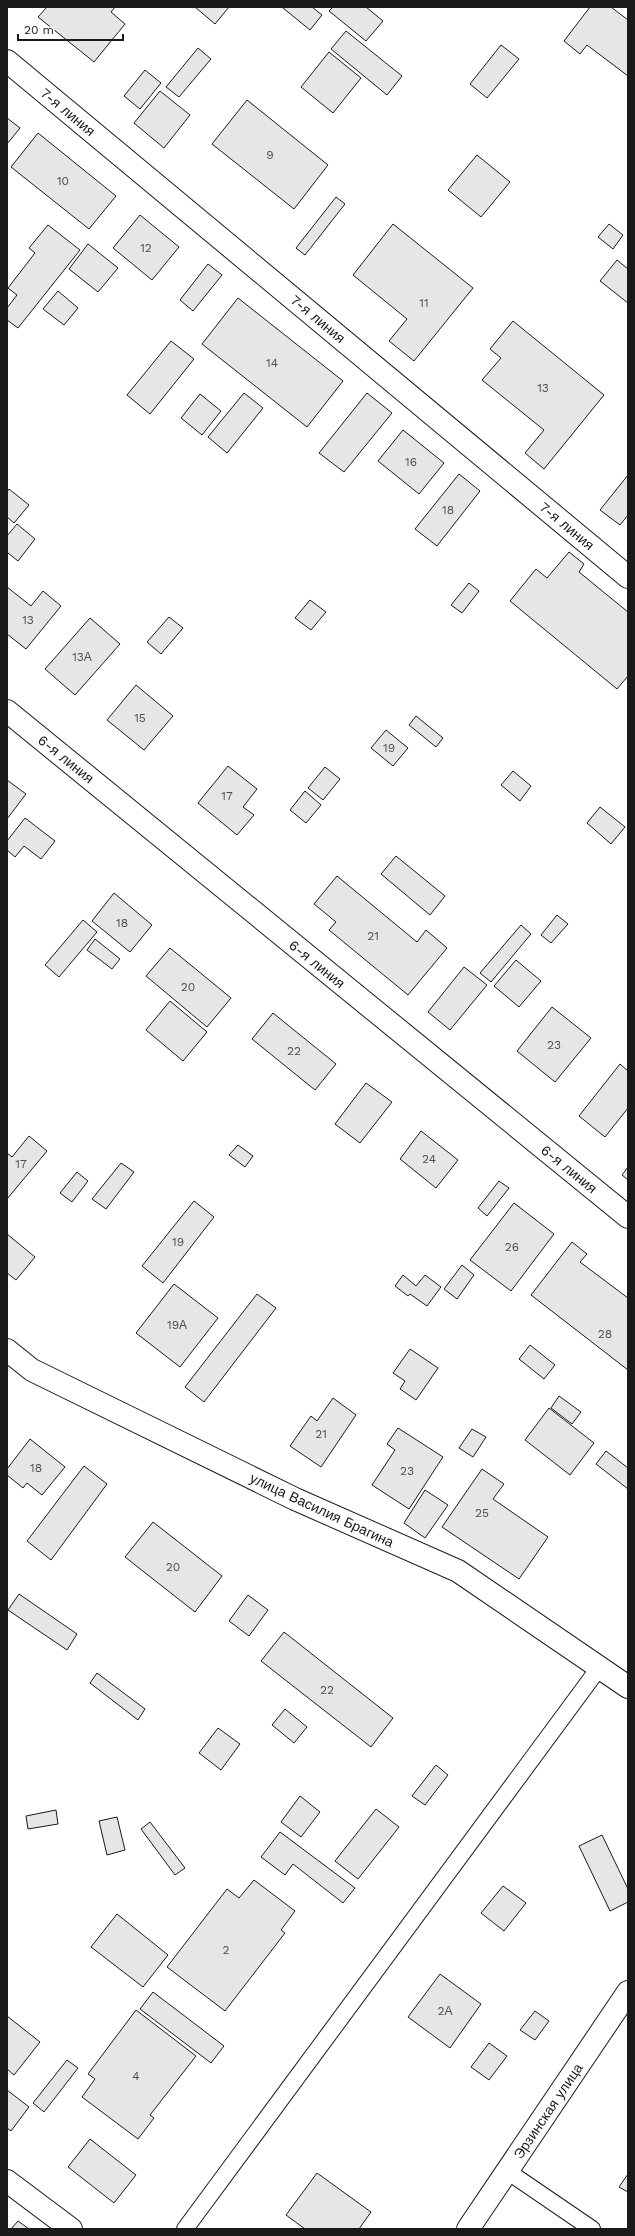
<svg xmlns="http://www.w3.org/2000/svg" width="635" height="2236" viewBox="0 0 635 2236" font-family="'Work Sans',sans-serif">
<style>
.building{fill:#e6e6e6;stroke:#1a1a1a}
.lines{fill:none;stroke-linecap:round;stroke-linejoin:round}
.service-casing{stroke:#1a1a1a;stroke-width:18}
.minor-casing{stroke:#1a1a1a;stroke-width:24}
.service{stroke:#fff;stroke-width:16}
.minor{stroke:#fff;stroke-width:22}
.labels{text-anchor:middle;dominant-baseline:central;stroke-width:3;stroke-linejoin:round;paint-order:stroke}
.number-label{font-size:12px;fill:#4d4d4d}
.street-label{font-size:14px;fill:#1a1a1a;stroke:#fff}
</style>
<rect width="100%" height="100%" fill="#fff"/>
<path class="building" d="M47,7H115L111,12L125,24L94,62L38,17Z
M195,7H229L215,24Z
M284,7H312L322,15L310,30L283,8Z
M333,7H366L383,21L366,41L329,11Z
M590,7H611L628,20V76L587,45L580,54L564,41Z
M346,31L402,76L387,95L331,49Z
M501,45L519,59L487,98L470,84Z
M198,48L211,59L179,97L166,87Z
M329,52L361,78L333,113L301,87Z
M145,70L161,83L140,109L124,96Z
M160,91L190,115L164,148L134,123Z
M247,100L328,165L294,209L212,144Z
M7,118L20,128L7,144Z
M38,133L116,196L89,229L11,167Z
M477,155L510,182L481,217L448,190Z
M336,197L345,204L305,255L296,248Z
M140,215L179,247L152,280L113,248Z
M393,224L473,288L414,361L389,341L407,319L353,275Z
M609,224L623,235L613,249L598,237Z
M48,225L80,250L18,328L7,320V308L17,295L8,288L35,253L29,248Z
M88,244L118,268L98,292L69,269Z
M617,260L628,269V303L600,281Z
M208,264L222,275L193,311L180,300Z
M58,291L78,308L64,325L43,309Z
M238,298L343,381L307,427L202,344Z
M513,321L604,395L544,469L525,453L544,430L482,380L501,358L490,349Z
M171,341L194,359L150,414L127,395Z
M244,393L263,408L227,453L208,437Z
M367,393L392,413L344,472L319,453Z
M200,394L221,411L202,435L181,418Z
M403,430L444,463L419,494L378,461Z
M459,474L480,491L437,546L415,529Z
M628,475V515L620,525L600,510Z
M9,489L29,505L14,523L7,517V492Z
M17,524L35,539L18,561L8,553L7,554V536Z
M569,552L584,564L579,572L628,612V676L617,689L510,601L536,569L547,578Z
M469,583L479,591L462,613L451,605Z
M7,587L31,606L43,591L61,606L26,649L7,634Z
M310,600L326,612L311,630L295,618Z
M169,617L183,628L161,654L147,642Z
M90,618L120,644L75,695L45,669Z
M136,685L173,716L144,750L107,720Z
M416,716L443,738L436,747L409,725Z
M386,730L408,748L393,766L371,748Z
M228,766L257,789L243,807L254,815L237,835L198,803Z
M325,767L340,779L323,800L308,788Z
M513,771L531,786L520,801L501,785Z
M7,780L26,794L7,819Z
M305,791L321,805L306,823L290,810Z
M600,807L625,827L611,844L587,823Z
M25,818L55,841L41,859L24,846L15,857L7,850V841Z
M396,856L445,896L430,915L381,874Z
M337,876L417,942L426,930L447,948L408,995L329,930L336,922L314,904Z
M114,893L152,925L130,952L92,921Z
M557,915L568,924L551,943L541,935Z
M83,920L97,932L59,977L45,965Z
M521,925L531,934L491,982L480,973Z
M95,939L120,959L112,969L87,950Z
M170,948L231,998L207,1027L146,976Z
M516,960L541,981L519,1007L494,986Z
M464,967L487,985L450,1030L428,1012Z
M170,1001L207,1032L183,1061L146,1030Z
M552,1007L591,1038L555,1082L517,1051Z
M273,1013L336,1064L315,1090L252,1039Z
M620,1064L628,1071V1108L605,1137L579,1116Z
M366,1083L392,1102L360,1143L335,1124Z
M421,1131L458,1160L436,1188L400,1159Z
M29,1136L47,1151L7,1199V1153L12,1157Z
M238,1145L253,1156L245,1167L229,1155Z
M121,1163L134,1172L106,1209L92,1199Z
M628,1167V1180L622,1175Z
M77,1172L88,1181L72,1202L60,1193Z
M499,1181L509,1188L487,1216L478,1208Z
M194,1201L214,1217L163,1283L142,1266Z
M514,1203L554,1234L511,1291L470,1260Z
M7,1234L35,1257L16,1280L7,1273Z
M572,1242L587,1254L580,1262L628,1298V1370L531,1295Z
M462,1265L474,1275L457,1299L444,1289Z
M403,1275L416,1286L425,1275L441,1287L427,1306L410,1294L408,1296L395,1286Z
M174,1284L218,1318L180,1367L136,1333Z
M257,1294L276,1308L204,1402L185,1387Z
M530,1345L555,1365L544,1379L519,1359Z
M410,1349L438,1368L416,1400L400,1389L405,1381L393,1373Z
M559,1396L581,1412L572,1424L551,1408Z
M333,1398L356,1415L321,1467L290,1446L311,1416L317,1421Z
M549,1408L594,1443L570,1475L525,1440Z
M398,1428L443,1457L409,1509L372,1485L395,1450L387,1444Z
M472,1429L486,1437L473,1457L459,1448Z
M30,1439L65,1467L42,1495L27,1483L23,1488L7,1475V1469Z
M606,1451L628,1468V1489L596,1464Z
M84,1466L107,1484L51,1560L27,1541Z
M482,1469L504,1484L493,1499L548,1537L519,1579L442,1527Z
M425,1490L448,1505L425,1538L404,1523Z
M153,1522L222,1576L195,1612L125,1557Z
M19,1594L77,1634L67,1650L8,1610Z
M248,1595L268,1610L249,1636L229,1621Z
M284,1632L393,1718L371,1747L261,1661Z
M97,1673L145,1709L138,1720L90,1683Z
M285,1709L307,1727L294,1743L272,1725Z
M218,1728L240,1744L221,1770L199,1753Z
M436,1765L448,1775L425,1805L412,1796Z
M300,1796L320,1812L301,1837L281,1822Z
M376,1809L399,1827L358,1879L335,1861Z
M56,1810L58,1824L28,1829L26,1816Z
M117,1817L125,1850L107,1855L99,1821Z
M150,1822L185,1868L175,1875L141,1829Z
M280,1832L355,1888L343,1903L293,1864L285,1875L261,1857Z
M602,1835L628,1889V1902L610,1911L579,1846Z
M254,1880L295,1911L281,1930L285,1933L225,2011L167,1967L227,1889L239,1898Z
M503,1886L526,1903L504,1931L481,1913Z
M117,1914L168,1955L143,1987L91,1947Z
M440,1974L481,2004L450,2048L408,2017Z
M153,1992L224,2046L211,2063L140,2009Z
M136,2010L196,2056L150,2115L154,2118L138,2139L82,2097L95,2079L88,2074Z
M535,2011L549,2021L535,2040L520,2030Z
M7,2016L40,2042L14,2075L7,2069Z
M489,2043L507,2056L489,2080L471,2067Z
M67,2060L78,2068L44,2112L33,2103Z
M7,2090L29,2107L11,2131L7,2128Z
M90,2139L136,2175L114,2203L68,2167Z
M317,2173L371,2212L359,2229H305L286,2215Z
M628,2174V2192L619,2187Z
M18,2221L29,2229H11Z"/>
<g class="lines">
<defs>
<path id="service" d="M507,2171L592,2229
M185,2229L599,1668"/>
<path id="minor" d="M7,61L628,577
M7,711L628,1217
M7,1350L32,1370L295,1499L458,1571L628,1687
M7,2181L71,2229
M468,2229L628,1992"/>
</defs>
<use href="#service" class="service-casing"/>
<use href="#minor" class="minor-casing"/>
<use href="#service" class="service"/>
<use href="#minor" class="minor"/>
</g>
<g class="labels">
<g class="number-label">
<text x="270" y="155">9</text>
<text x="63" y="181">10</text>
<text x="146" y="248">12</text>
<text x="424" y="303">11</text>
<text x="272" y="363">14</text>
<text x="543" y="388">13</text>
<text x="411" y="462">16</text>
<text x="448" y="510">18</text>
<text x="28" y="620">13</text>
<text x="82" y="657">13А</text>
<text x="140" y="718">15</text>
<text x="389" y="748">19</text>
<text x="227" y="796">17</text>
<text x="122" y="923">18</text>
<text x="373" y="936">21</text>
<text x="188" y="987">20</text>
<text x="554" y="1045">23</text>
<text x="294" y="1051">22</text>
<text x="429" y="1159">24</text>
<text x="21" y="1164">17</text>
<text x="178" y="1242">19</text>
<text x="512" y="1247">26</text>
<text x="177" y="1325">19А</text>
<text x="605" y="1334">28</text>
<text x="321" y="1434">21</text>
<text x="36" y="1468">18</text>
<text x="407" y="1471">23</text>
<text x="482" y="1513">25</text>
<text x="173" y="1567">20</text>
<text x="327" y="1690">22</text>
<text x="226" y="1950">2</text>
<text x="445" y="2011">2А</text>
<text x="136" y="2076">4</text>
</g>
<g class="street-label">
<text transform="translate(68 112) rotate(40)">7-я линия</text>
<text transform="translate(318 319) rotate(40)">7-я линия</text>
<text transform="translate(567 526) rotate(40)">7-я линия</text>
<text transform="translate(66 759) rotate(39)">6-я линия</text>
<text transform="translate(317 964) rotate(39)">6-я линия</text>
<text transform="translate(569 1169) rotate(39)">6-я линия</text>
<text transform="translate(322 1510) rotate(25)">улица Василия Брагина</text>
<text transform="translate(548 2111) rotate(-56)">Эрзинская улица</text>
</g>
</g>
<rect width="635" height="2236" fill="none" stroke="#1a1a1a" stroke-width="16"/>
<path d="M18 34v6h105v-6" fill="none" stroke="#1a1a1a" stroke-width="2"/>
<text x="24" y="34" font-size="12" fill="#1a1a1a" stroke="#ffffff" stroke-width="3" paint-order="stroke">20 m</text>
</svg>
